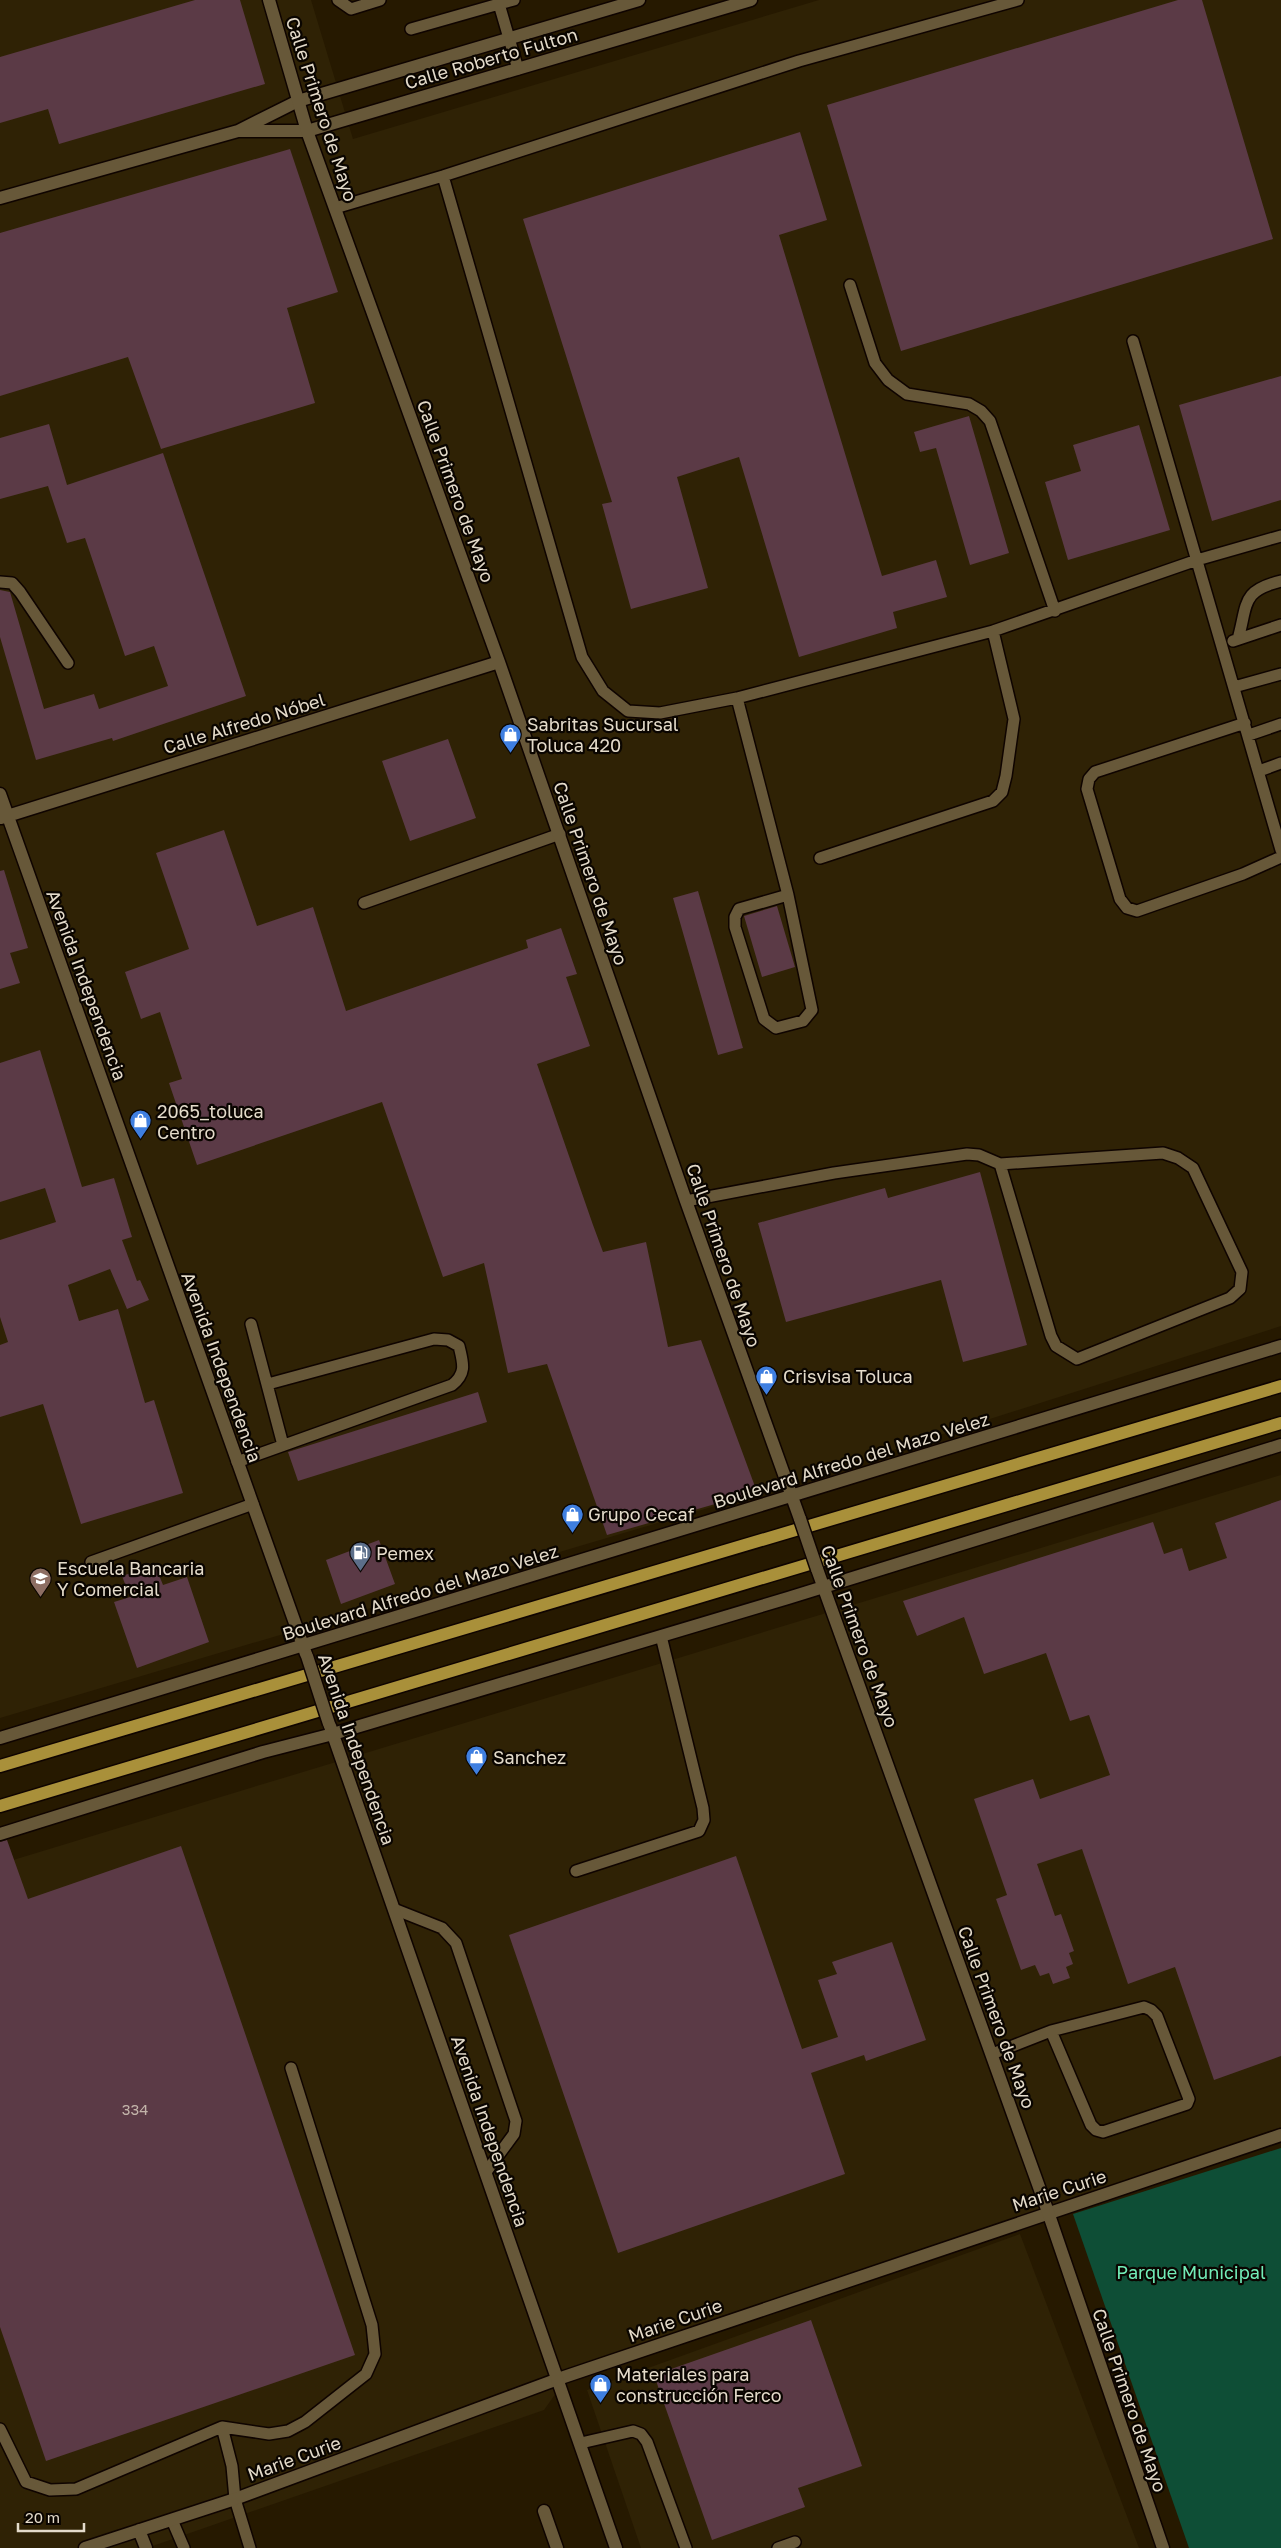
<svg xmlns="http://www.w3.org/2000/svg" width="1281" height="2548" viewBox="0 0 1281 2548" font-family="'Golos Text',sans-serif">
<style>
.built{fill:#2f2205}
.green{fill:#0e4e36}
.building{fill:#5b3a46}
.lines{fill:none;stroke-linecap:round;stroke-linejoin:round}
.lane-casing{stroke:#0f0400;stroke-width:14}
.street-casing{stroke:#0f0400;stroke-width:15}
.secondary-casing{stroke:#0f0400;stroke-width:15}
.primary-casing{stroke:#0f0400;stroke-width:15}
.lane{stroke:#675839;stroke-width:11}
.street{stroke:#675839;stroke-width:12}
.secondary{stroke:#675839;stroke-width:12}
.primary{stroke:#a9903a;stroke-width:12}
.secondary-bridge-casing{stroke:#0f0400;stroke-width:15;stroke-linecap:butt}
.secondary-bridge{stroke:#675839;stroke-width:12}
.labels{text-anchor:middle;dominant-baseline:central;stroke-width:4.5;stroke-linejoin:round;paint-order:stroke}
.number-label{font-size:15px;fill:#c2b3a9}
.street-label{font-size:18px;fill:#e4dbca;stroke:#0a0500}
.poi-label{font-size:18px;fill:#e4dbca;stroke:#0a0500;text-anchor:start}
.park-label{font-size:18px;fill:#73edb8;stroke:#0a0500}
</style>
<rect width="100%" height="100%" fill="#261900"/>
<path class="built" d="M0,0H311L353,139L819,0H1281V1326L752,1495L0,1718Z
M1281,1475V2127L561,2386L544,2410L147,2548H0V1864Z
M1020,2234L1139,2548H641L587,2390Z"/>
<path class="green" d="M1281,2148V2548H1189L1073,2214Z"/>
<path class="building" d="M195,0H240L265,84L59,144L48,109L0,123V57Z
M1178,0H1202L1273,239L901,351L827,105Z
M800,132L827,220L779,235L882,576L936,560L947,597L893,612L897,628L799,657L739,457L677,477L708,588L631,609L602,504L612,502L523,219Z
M290,149L338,292L287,308L315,403L161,449L128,357L0,396V233Z
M1281,376V500L1212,521L1179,405Z
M969,416L1009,553L970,565L936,448L920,452L914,432Z
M49,424L67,485L163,453L246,696L113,741L112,738L36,760L0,637V590L10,592L44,709L94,694L99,709L168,686L154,646L125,656L85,538L67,543L48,486L0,499V438Z
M1139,425L1170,530L1068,560L1045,482L1081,471L1073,445Z
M448,739L476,818L410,841L382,761Z
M224,830L257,926L313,907L346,1011L528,948L526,940L561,928L577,974L566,977L590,1046L537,1064L593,1225L603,1252L646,1242L668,1347L701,1340L757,1492L607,1535L547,1364L508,1373L484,1263L443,1277L382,1102L197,1165L169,1083L182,1079L160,1012L141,1019L125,972L189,949L156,853Z
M4,870L28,948L10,953L20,983L0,989V871Z
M698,891L743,1048L718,1055L673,898Z
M777,906L795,967L762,977L744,916Z
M40,1050L82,1187L114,1178L132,1237L122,1240L137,1281L140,1280L149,1300L127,1309L110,1269L68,1285L79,1321L118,1309L145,1403L154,1400L183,1493L81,1524L43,1404L0,1417V1345L8,1342L0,1317V1240L56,1222L45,1188L0,1202V1063Z
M980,1172L1027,1345L963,1362L941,1280L786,1322L758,1223L885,1188L888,1198Z
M478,1392L487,1422L298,1481L288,1452Z
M1281,1500V2056L1214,2080L1175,1967L1128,1984L1082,1849L1037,1864L1055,1916L1061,1914L1074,1951L1069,1953L1073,1964L1066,1967L1070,1978L1053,1984L1049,1973L1040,1976L1035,1965L1021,1970L996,1899L1007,1895L974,1799L1033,1779L1040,1799L1110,1775L1089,1715L1070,1721L1046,1653L984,1674L964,1617L917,1636L903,1601L1153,1522L1164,1554L1182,1548L1189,1571L1227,1558L1215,1523Z
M379,1540L395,1584L341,1604L326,1560Z
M155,1565L163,1585L187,1577L209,1642L137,1668L114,1602L130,1597L122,1576Z
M7,1840L28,1899L181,1846L355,2355L46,2461L0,2327V1842Z
M736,1856L802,2049L838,2037L818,1980L837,1974L832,1962L892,1942L926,2040L866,2061L864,2055L811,2073L845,2174L618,2253L509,1935Z
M811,2320L862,2466L798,2488L805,2507L712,2540L654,2375Z"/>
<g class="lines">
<defs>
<path id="lane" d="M338,0L351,9L380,0
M514,0L499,4L518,69
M411,29L499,4
M443,176L582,657L603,691L628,711L660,713L737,698L993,631L1197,560L1281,536
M335,208L443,176L799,61L1018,0
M850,285L875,363L888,380L907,394L969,404L981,411L990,421L1055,611
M1133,341L1281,850
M0,582L12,583L20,592L68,663
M1238,639C1248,603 1241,591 1281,581
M1233,641L1281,625
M1234,687L1281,674
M737,698L788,895L812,1010L803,1021L776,1028L764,1019L735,927V917L739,909L788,895
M1245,723L1095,772L1089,779L1087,789L1120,899L1127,908L1137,911L1243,874L1281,857
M1249,735L1281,724
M1259,771L1281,763
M820,858L993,801L1002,792L1006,776L1014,719L993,631
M364,903L560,834
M686,1201L834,1173L967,1154L979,1155L1000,1164L1051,1336L1056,1346L1077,1359L1230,1298L1240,1289L1242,1272L1193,1168L1178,1158L1163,1153L1000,1164
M251,1324L283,1445
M237,1462L452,1385C467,1373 463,1363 459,1346L448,1340L434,1339L268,1384
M91,1562L253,1504
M576,1871L699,1831L704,1820L703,1808L661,1636
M394,1909L442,1928L456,1943L516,2121L514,2134L486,2172
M992,2054L1051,2031L1144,2007L1151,2010L1157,2016L1189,2099L1187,2104L1103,2132L1096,2130L1091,2125L1051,2031
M222,2427L232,2466L235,2499L250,2548
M0,2429L26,2482L50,2490L76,2489L222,2427L269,2434L288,2431L305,2422L366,2374L375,2354L372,2325L291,2068
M581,2443L633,2431L641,2434L647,2442L686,2548
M172,2520L184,2548
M778,2548L795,2542"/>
<path id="street" d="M240,131H307L751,0
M0,198L238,131L298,101L639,0
M544,2511L557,2548
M139,2530L146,2548
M85,2548L235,2499L558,2379L1281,2135"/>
<path id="secondary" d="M269,0L307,131L499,662L686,1201L800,1519
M0,794L306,1654
M1,818L499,662
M817,1569L1048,2212L1163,2548
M330,1726L616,2548
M0,1738L1281,1346
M0,1834L263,1752L333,1734L788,1598L1281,1445"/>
<path id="primary" d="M0,1766L1281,1386
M0,1806L1281,1423"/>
</defs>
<use href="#lane" class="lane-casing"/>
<use href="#street" class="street-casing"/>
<use href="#secondary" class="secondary-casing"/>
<use href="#primary" class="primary-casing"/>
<use href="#lane" class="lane"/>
<use href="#street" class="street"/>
<use href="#secondary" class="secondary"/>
<use href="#primary" class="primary"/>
<defs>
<path id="secondary-bridge" d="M800,1519L817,1569
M307,1656L329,1724"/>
</defs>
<use href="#secondary-bridge" class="secondary-bridge-casing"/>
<use href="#secondary-bridge" class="secondary-bridge"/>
</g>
<defs>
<symbol id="shop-pin" viewBox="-11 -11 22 30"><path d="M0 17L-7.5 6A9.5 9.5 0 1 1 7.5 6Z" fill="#3f7fe0" stroke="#0a0500"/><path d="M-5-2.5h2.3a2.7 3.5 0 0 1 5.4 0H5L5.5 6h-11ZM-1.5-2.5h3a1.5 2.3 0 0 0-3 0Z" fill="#fff"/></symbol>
<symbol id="fuel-pin" viewBox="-11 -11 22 30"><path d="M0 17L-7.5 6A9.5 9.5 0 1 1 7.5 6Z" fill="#5c6f8a" stroke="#0a0500"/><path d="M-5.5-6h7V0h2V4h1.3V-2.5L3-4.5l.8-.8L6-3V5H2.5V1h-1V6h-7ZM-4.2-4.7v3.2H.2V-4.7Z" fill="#fff"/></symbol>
<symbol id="university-pin" viewBox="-11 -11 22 30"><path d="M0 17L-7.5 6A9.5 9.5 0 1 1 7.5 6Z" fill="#8d6e63" stroke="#0a0500"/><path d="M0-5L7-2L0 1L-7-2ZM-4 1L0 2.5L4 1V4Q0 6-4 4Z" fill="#fff"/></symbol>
</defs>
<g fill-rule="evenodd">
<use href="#shop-pin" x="498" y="722" width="25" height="34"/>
<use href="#shop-pin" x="128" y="1108" width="25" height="34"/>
<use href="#shop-pin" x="754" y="1364" width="25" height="34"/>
<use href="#shop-pin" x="560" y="1502" width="25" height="34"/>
<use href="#fuel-pin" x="348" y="1540" width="25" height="34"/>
<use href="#university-pin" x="28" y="1566" width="25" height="34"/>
<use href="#shop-pin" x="464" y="1744" width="25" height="34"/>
<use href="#shop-pin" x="588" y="2372" width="25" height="34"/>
</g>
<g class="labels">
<g class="number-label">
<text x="135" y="2109">334</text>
</g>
<g class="street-label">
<text transform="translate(491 58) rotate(-16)">Calle Roberto Fulton</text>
<text transform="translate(322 109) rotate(72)">Calle Primero de Mayo</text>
<text transform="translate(456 491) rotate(70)">Calle Primero de Mayo</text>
<text transform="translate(244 723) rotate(-17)">Calle Alfredo Nóbel</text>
<text transform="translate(591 873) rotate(71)">Calle Primero de Mayo</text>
<text transform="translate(87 985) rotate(70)">Avenida Independencia</text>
<text transform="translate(724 1255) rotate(71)">Calle Primero de Mayo</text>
<text transform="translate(222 1367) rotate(70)">Avenida Independencia</text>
<text transform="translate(851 1460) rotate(-17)">Boulevard Alfredo del Mazo Velez</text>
<text transform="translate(420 1592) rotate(-17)">Boulevard Alfredo del Mazo Velez</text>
<text transform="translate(860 1636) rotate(70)">Calle Primero de Mayo</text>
<text transform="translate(357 1749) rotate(71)">Avenida Independencia</text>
<text transform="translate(997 2017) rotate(70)">Calle Primero de Mayo</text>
<text transform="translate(490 2131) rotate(71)">Avenida Independencia</text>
<text transform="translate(1059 2190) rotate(-18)">Marie Curie</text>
<text transform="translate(675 2320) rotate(-19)">Marie Curie</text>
<text transform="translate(1130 2400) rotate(71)">Calle Primero de Mayo</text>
<text transform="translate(294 2458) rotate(-20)">Marie Curie</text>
</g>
<g class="poi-label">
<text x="527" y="724">Sabritas Sucursal<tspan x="527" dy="21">Toluca 420</tspan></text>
<text x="157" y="1111">2065_toluca<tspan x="157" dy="21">Centro</tspan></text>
<text x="783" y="1376">Crisvisa Toluca</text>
<text x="588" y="1514">Grupo Cecaf</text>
<text x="376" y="1553">Pemex</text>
<text x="57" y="1568">Escuela Bancaria<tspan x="57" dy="21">Y Comercial</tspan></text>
<text x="493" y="1757">Sanchez</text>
<text x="616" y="2374">Materiales para<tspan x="616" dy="21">construcción Ferco</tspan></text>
</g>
<g class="park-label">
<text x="1191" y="2272">Parque Municipal</text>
</g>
</g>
<path d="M18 2523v8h66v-8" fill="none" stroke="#e4dbca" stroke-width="2.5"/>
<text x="25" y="2523" font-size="15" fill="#e4dbca" stroke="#0a0500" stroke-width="4" paint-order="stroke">20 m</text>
</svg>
